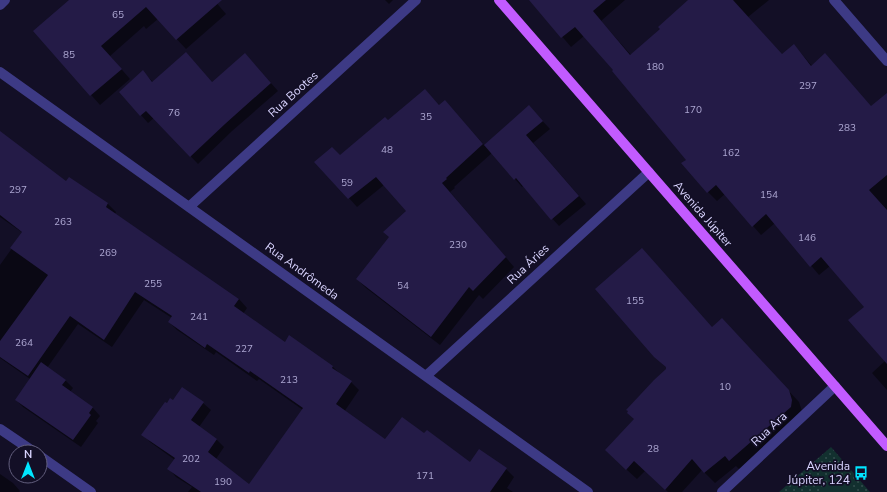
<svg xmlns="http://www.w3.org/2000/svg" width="887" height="492" viewBox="0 0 887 492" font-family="'Nunito Sans',sans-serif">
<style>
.park{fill:url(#park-dots)}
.pitch{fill:#12302f}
.shadow{fill:#0007}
.building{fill:#241b47}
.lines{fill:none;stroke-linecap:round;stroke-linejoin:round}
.minor{stroke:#3d3a85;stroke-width:10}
.major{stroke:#c25bff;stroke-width:10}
.labels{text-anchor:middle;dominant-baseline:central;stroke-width:3.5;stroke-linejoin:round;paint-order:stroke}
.number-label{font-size:10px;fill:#aca6d1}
.street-label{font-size:12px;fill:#d9d4ff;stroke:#130f26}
.poi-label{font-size:12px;fill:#d9d4ff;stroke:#130f26;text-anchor:end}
</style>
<defs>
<pattern id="park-dots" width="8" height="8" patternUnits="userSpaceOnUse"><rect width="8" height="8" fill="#12302f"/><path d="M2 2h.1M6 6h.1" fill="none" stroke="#344d4e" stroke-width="1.8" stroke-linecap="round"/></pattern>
</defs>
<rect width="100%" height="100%" fill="#130f26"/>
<path class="park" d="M831,447L870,492H779Z"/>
<path class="pitch" d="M840,474L856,492H821Z"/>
<path class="shadow" d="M72,0H214L226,14L186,49L158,19L146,29L144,26L110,56L130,79L100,105L35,31Z
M385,0H393L389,4Z
M531,0H625L601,21L631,55L661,29L691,0H769L748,17L782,55L794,45L812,66L825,55L834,64L887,125V390L872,373L885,361L865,307L830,266L819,275L775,223L761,235L725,194L717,201L708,192L687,160L614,70L584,36L571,47Z
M245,54L278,91L232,131L198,164L154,118L148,123L141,115L143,72L153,82H212Z
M425,90L440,106L445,101L485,146L536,114L550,129L533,143L586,204L559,226L523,186L522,187L515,179L492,153L454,187L455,188L450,192L514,267L483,299L479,295L440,345L366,288L357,279L390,237L407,211L384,185L357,207L349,198L340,156L388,122Z
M0,132L66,183L69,179L108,204L116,212L115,214L239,299L247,308L243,314L285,343L332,366L341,375L351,382L359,390L344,412L386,440L425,435L470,463L506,469L514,477L507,488L513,492H188L192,487L176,477L169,469L175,460L150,442L143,434L167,405L173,401L203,403L211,410L199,427L216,439L224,447L216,459L248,486L303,410L259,379L257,381L216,352L214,355L177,330L169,322L172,318L144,300L112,347L78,324L47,368L65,380L73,388L70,392L93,408L100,416L96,421L98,423L81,447L23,407L16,400L30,379L0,358V265L23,233L0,217Z
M642,249L712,328L732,330L799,402L802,411L740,470L736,466L715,483L702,470L682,492H668L645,471L637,479L617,461L635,419L667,370Z
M0,474L13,483L20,491L19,492H0Z"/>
<path class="building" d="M69,0H222L176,40L146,7L101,46L122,69L90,96L33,31Z
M529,0H606L593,11L630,55L660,29L658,27L688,0H733L782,54L794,44L811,66L825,53L871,106L887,93V175L869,190L887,210V364L848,320L864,307L821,257L810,267L766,214L752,227L716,185L707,193L681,163L686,160L612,71L613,70L575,27L561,38Z
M186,52L212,82L245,53L271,83L225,124L190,157L146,111L140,116L119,92L143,70L152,82Z
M425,89L439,105L445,100L483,144L446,178L447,179L442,183L506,257L473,291L469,287L431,337L356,279L389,237L383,232L406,211L376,177L348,199L314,162L332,147L340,155L385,117L388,120Z
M529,105L543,121L526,135L579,196L551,220L516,178L514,180L484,145Z
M0,131L66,181L69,177L108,203L106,207L239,299L234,306L285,342L289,335L333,366L332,368L352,381L336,404L385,439L402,417L424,433L427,430L470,462L479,449L507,468L490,492H201L167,469L175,458L141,435L165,402L167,403L170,398L173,400L182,387L204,402L191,420L217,439L208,452L249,484L303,408L250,371L249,373L207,344L205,348L168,322L172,316L135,292L104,340L70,316L28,376L0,357V341L48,275L10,248L22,232L0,215Z
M642,248L712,327L722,318L789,390L792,400L791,407L729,461L725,456L704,473L692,459L665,490L634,461L626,470L605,450L634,419L627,413L628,411L626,410L654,380L666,369V367L654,357L595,289Z
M41,362L66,380L62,385L93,407L89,413L91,415L73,440L15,400Z"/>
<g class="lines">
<path class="minor" d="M834,0L887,61
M0,5L5,0
M0,72L588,492
M189,207L416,0
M426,376L649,172
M0,429L34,452
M40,456L91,492
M722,492L835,386"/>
<path class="major" d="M499,0L887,446"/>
</g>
<defs>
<symbol id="bus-bare" viewBox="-9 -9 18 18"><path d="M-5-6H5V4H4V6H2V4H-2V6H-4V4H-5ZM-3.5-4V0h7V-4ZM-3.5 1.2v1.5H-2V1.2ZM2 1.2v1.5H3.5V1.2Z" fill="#00e5ff" stroke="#130f26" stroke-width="2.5" paint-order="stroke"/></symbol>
</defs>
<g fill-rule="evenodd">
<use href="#bus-bare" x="851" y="463" width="20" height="20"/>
</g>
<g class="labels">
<g class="number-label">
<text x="118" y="15">65</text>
<text x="69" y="55">85</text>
<text x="655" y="67">180</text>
<text x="808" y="86">297</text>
<text x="693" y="110">170</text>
<text x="174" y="113">76</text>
<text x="426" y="117">35</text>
<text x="847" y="128">283</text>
<text x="387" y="150">48</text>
<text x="731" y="153">162</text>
<text x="347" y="183">59</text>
<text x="18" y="190">297</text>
<text x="769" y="195">154</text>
<text x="63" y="222">263</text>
<text x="807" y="238">146</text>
<text x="458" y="245">230</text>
<text x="108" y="253">269</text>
<text x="153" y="284">255</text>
<text x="403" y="286">54</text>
<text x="635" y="301">155</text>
<text x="199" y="317">241</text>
<text x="24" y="343">264</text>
<text x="244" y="349">227</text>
<text x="289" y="380">213</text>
<text x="725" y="387">10</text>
<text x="653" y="449">28</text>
<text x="191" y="459">202</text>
<text x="425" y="476">171</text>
<text x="223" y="482">190</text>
</g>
<g class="street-label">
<text transform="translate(293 94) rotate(-42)">Rua Bootes</text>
<text transform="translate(703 214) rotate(49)">Avenida Júpiter</text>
<text transform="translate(528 264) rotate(-43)">Rua Áries</text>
<text transform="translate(302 271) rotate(36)">Rua Andrômeda</text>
<text transform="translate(769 429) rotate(-43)">Rua Ara</text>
</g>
<g class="poi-label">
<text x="850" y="466">Avenida<tspan x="850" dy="14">Júpiter, 124</tspan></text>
</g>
</g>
<g transform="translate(28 464)"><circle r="19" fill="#130f26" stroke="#625e7d"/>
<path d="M0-3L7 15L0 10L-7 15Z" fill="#00e5ff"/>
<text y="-6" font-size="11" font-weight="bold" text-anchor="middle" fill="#d9d4ff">N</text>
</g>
</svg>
